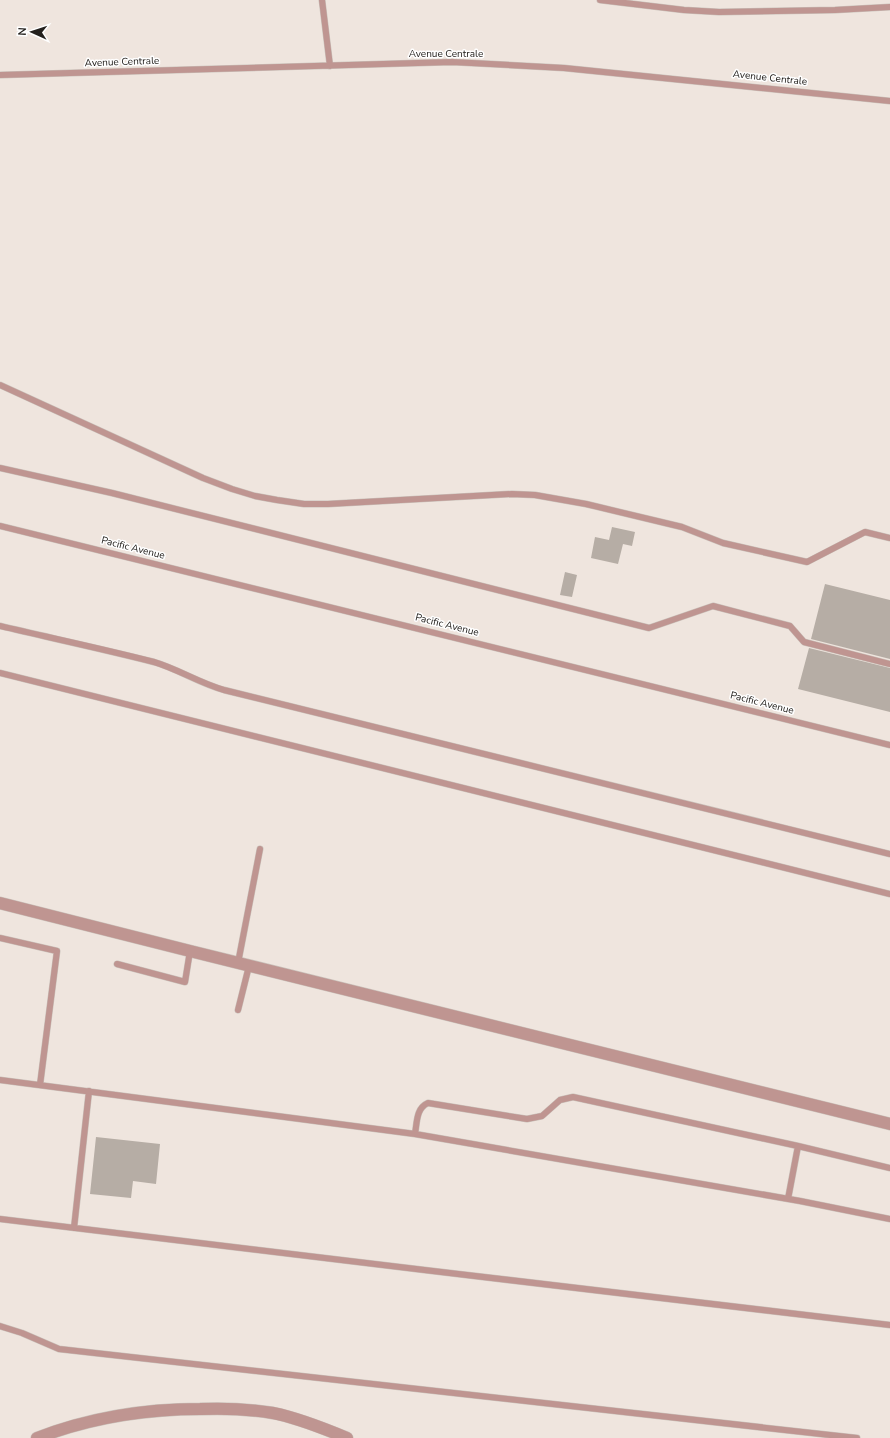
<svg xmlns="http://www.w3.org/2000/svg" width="890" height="1438" viewBox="0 0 890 1438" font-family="'Nunito Sans',sans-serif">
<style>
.building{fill:#b6ada5}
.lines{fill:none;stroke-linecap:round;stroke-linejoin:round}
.lane-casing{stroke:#cac2bb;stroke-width:7}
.street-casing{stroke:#cac2bb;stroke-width:13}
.lane{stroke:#bf9591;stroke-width:6}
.street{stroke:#bf9591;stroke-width:12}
.labels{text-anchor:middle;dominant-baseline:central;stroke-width:3;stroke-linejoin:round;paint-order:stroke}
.street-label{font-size:10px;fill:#23201d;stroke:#fff}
</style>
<rect width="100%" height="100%" fill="#efe5de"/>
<path class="building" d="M612,527L635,532L632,546L623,544L618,564L591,558L595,537L609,540Z
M565,572L577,575L572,597L560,595Z
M825,584L890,600V659L811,639Z
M809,648L890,668V712L798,689Z
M96,1137L160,1144L156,1184L133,1181L131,1198L90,1194Z"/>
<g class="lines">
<defs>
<path id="lane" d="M322,0L330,66
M600,0L684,10L719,12L835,10L890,7
M0,75L452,62L564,68L890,101
M0,385L203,478L232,489L255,496L277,500L304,504H328L512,494L535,495L586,504L682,527L723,543L807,562L865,532L890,538
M0,468L112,493L649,628L713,606L790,626L804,642L890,664
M0,526L890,745
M0,626C51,638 103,649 154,662C178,669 199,683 224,690L890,854
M0,673L890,894
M0,938L57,951L40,1085
M238,963L260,849
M117,964L185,982L190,951
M238,1010L249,966
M0,1080L415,1134L800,1201L890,1219
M415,1134C417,1123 416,1108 428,1103L527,1119L542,1116L560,1100L573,1097L798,1146L890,1168
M788,1199L798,1146
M0,1219C296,1257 594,1288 890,1325
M74,1228L89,1091
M0,1326L22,1333L59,1349L857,1438"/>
<path id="street" d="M0,903L190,951L890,1124
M37,1438C89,1418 144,1409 200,1409C224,1408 249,1409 273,1413C298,1418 323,1428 347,1438"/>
</defs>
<use href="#lane" class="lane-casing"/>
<use href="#street" class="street-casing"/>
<use href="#lane" class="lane"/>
<use href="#street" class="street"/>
</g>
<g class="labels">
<g class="street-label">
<text x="446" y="54">Avenue Centrale</text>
<text transform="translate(122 62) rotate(-2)">Avenue Centrale</text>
<text transform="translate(770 78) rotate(6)">Avenue Centrale</text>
<text transform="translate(133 548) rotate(14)">Pacific Avenue</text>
<text transform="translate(447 625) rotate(14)">Pacific Avenue</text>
<text transform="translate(762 703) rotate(14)">Pacific Avenue</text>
</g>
</g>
<g transform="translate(32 32) rotate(273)" stroke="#ffffff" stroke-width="3" paint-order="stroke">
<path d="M0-3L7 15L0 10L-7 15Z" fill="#23201d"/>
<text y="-6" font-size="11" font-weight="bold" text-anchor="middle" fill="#23201d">N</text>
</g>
</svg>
